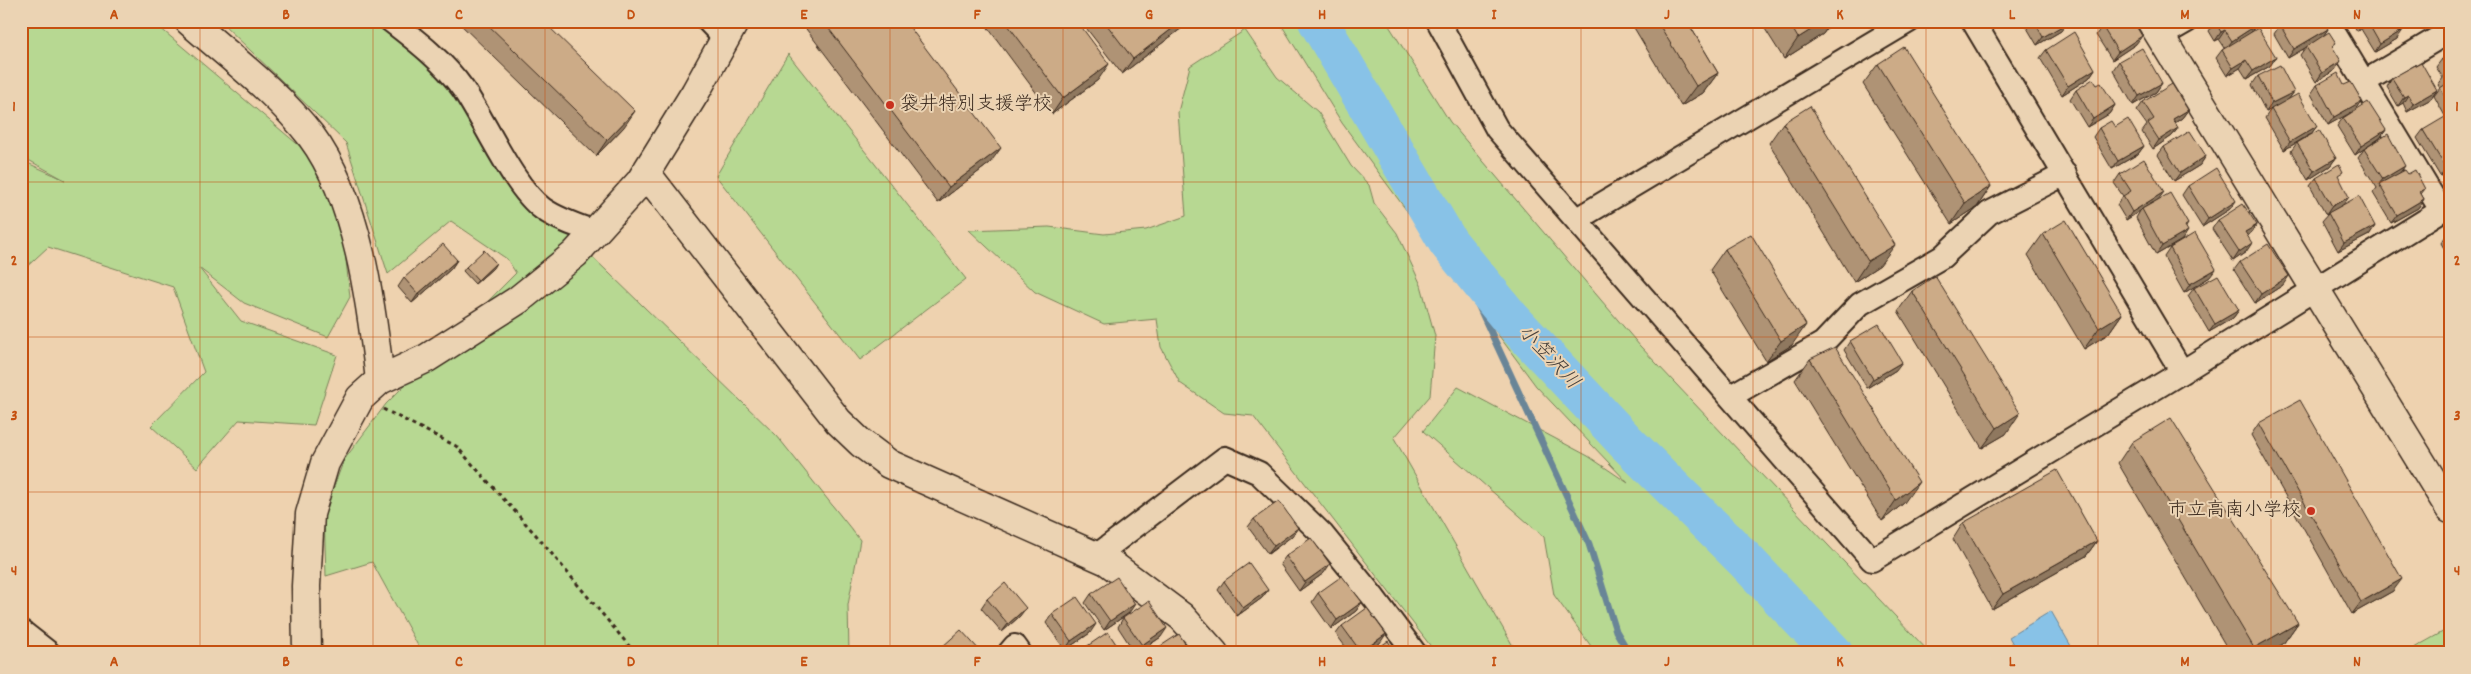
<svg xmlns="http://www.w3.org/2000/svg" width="2471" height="674" viewBox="0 0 2471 674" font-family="Dekko,'Klee One',sans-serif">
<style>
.green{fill:#b7d892;stroke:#798158}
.water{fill:#88c2e7;stroke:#698597}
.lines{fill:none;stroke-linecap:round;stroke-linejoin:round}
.stream{stroke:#698597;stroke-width:7}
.river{stroke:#88c2e7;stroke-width:40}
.street-casing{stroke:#3b2a1e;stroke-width:26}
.secondary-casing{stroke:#3b2a1e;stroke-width:31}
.path{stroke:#3b2a1e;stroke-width:3;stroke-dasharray:4 4;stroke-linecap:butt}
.street{stroke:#ebd3b3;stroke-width:22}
.secondary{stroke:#ebd3b3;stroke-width:28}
.wall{fill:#af9374;stroke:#3b2a1e}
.shaded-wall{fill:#8f785e;stroke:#3b2a1e}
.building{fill:#ccab87;stroke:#3b2a1e}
.grid{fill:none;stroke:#c55010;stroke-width:1;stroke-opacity:0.55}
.poi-dot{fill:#c8321e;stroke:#ebd3b3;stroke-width:2}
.labels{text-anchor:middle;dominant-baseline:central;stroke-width:4;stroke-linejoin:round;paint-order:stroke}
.poi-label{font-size:19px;fill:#3b2a1e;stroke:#ebd3b3;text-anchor:start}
.water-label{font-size:20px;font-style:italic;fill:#47413c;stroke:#ebd3b3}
.neatline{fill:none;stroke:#c55010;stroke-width:2}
.grid-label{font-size:16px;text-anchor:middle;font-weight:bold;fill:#c55010}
</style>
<rect width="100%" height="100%" fill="#eed2af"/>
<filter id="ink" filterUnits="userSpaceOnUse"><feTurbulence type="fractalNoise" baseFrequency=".02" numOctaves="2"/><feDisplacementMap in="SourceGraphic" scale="10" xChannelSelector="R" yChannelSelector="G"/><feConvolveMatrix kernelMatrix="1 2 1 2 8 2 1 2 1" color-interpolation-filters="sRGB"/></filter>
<g filter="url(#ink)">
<path class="green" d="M21,21H152L315,159L343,233L350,297L328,337L244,303L199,268L241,321L337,355L314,425L239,420L197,468L151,426L204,372L173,287L48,247L21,272V160L65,180L21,156Z
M220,21H384L432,55L542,208L777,436L860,540L848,605L849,653H422L372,562L326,576L324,512L344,460L386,404L516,273L507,259L451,221L388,274L346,143Z
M1279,21H1386L1450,122L1640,346L1930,653H1596L1554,595L1544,537L1423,431L1458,387L1588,456L1628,483L1536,386L1342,123Z
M1245,30L1277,77L1318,112L1351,166L1369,185L1374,203L1397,233L1421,285L1435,336L1430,396L1394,438L1517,653H1436L1253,416L1224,413L1180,383L1161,347L1157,319L1104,324L1035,292L969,230L1049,227L1104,234L1146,230L1186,216L1178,112L1190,66Z
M788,54L966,279L860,360L716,176Z
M2448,629L2450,653H2405Z"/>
<path class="water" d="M2051,611L2075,653H2018L2009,637Z"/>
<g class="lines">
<path class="stream" d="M1450,244L1589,544L1616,631L1629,653"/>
<path class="river" d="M1318,21L1448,242L1510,318L1625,441L1745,560L1833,653"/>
<defs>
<path id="street" d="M391,21C417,41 444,62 463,89C485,121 513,187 543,209C559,220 578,226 595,232
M708,21L725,39
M1438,21L1497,129L1872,560L2182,372L2450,205
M1973,21L2182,372
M2327,21L2441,210
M2161,36L2187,21
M2364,82L2450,31
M1577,219L1909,21
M1731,396L1823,343L1860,304L1942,257L1989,213L2065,174
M1096,556L1225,458L1259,473L1322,534L1374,598L1415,653
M21,631L49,653
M1009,653L1015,646L1020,653"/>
<path id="secondary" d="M189,21C231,58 277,92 311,136C358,199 371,303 380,380L360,398L325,463L310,514L306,586L307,653
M2151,21L2450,509
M646,173L838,421L861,443L889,464L1107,561L1182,617L1214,653
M380,380L427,358L518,300L575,254L640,182L695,93L735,21"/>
</defs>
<use href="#street" class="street-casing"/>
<use href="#secondary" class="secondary-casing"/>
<path class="path" d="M383,409L456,446L536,535L635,653"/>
<use href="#street" class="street"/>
<use href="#secondary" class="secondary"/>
</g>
<path class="wall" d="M457,21H543L624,127L596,156Z
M800,21H905L990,163L938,203Z
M983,21H1077L1098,80L1052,114Z
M1085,21H1191L1122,74L1083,24Z
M1630,21H1687L1718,73L1703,93L1681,106Z
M1760,21H1832L1823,34L1784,59Z
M2023,21H2066L2061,31L2037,45Z
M2208,21H2253L2255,26L2251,33L2276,57L2270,66L2247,79L2240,68L2227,76L2216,58L2222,50L2225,48L2219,39L2215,41L2209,31L2211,28L2207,22Z
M2355,21H2398L2397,39L2375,52L2361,29L2357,31L2353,24Z
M2280,25L2328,29L2323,36L2333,47L2335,70L2316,82L2300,55L2305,48L2288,58L2274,34Z
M2102,26L2136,44L2112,60L2096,35Z
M2046,50L2095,69L2089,78L2062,95L2040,58Z
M2450,54V113L2445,116L2434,96L2440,88L2438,85L2443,78L2436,67L2442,59Z
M2119,61L2162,83L2156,92L2133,105L2113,70Z
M1878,64L1991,186L1977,207L1951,224L1863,84Z
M2258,76L2294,92L2288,100L2317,126L2311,134L2336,158L2330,166L2308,180L2291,151L2297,143L2308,136L2284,150L2265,118L2271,109L2281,104L2266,112L2252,85Z
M2392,78L2437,90L2431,99L2407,112L2403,103L2398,106L2387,87Z
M2097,85L2115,105L2109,114L2087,127L2070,99L2076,90Z
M2317,85H2344L2362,101L2356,109L2386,130L2380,138L2355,155L2337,126L2343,118L2353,111L2328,125L2311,94Z
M2143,102L2188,110L2182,118L2175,123L2178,128L2172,136L2153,149L2142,132L2147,125L2137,111Z
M1783,123L1880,265L1854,282L1769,143Z
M2115,127L2144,146L2138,154L2112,169L2093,137L2099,128Z
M2423,130L2450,171L2440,176L2417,138Z
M2164,147L2206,156L2200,165L2174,181L2158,155Z
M2364,149L2400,172L2408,174L2425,189L2421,194L2424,199L2418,208L2391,223L2373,193L2377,188L2358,158Z
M2120,174L2158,200L2188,224L2186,227L2182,240L2156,255L2136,218L2140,211L2126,220L2117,205L2123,196L2114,183Z
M2316,178H2339L2343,205L2375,226L2369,235L2338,251L2322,221L2328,214L2326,215L2310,186Z
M2188,186L2230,209L2202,227L2182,195Z
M2218,220L2257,225L2251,233L2247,236L2246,252L2233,261L2212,229Z
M2450,230V259L2441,243Z
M2043,234L2122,314L2108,334L2084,349L2028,255Z
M2170,248L2210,277L2184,293L2164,257Z
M1725,249L1792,345L1766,361L1710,270Z
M457,260L451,269L412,303L398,287L404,278Z
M2240,262L2283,285L2255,303L2234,270Z
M466,267L493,268L475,284L463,271Z
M2194,288L2239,310L2233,318L2209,332L2188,296Z
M1912,291L2006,434L1982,448L1898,311Z
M2450,293V300L2447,296Z
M1850,341L1896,370L1867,388L1844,350Z
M1810,359L1904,503L1882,521L1795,380Z
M2259,423L2393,591L2352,614L2251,435Z
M2132,442L2298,623L2283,644L2268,653H2230L2118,463Z
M1254,519L1292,536L1268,554L1248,527Z
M1963,523L2097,541L2086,556L1992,609L1953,539Z
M1286,556L1324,573L1299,591L1280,564Z
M1224,581L1268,590L1262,598L1237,616L1218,590Z
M1318,593L1362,602L1356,611L1331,629L1312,602Z
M1091,594L1129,613L1104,630L1085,603Z
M987,599L1020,616L1002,632L981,608Z
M1052,614L1090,633L1065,650L1046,623Z
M1123,618L1161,637L1138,653H1135L1118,627Z
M1342,626L1380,643L1366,653H1350L1336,634Z
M942,647L982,653H938Z"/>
<path class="shaded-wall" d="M1182,21H1191L1122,74L1133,59Z
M1825,21H1832L1823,34L1784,59L1798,38Z
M2365,21H2366L2361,29L2357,31L2363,23Z
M2067,23L2061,31L2037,45L2043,37Z
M2255,26L2250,34L2226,49L2232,41Z
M2328,29L2322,38L2288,58L2294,49Z
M2225,30L2219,39L2215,41L2221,32Z
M2403,30L2397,39L2375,52L2380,44Z
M2142,36L2136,44L2112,60L2118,52Z
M2276,57L2270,66L2247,79L2253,71Z
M2246,60L2240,68L2227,76L2233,68Z
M2341,61L2335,70L2316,82L2322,73Z
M1109,64L1098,80L1052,114L1063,98Z
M2095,69L2089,78L2062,95L2068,86Z
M1718,73L1703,93L1681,106L1696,86Z
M2162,83L2156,92L2133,105L2139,96Z
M2437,90L2431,99L2407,112L2413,104Z
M2294,92L2288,100L2266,112L2272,103Z
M2408,95L2403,103L2398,106L2404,97Z
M2362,101L2356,110L2328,125L2334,117Z
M2115,105L2109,114L2087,127L2093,119Z
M2450,109V113L2445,116Z
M2188,110L2182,118L2167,128L2173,119Z
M635,111L624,127L596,156L607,140Z
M2317,126L2311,134L2284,150L2290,142Z
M2178,128L2172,136L2153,149L2159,140Z
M2386,130L2380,138L2355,155L2361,146Z
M2144,146L2138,154L2112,169L2118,161Z
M1001,148L990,163L938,203L949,187Z
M2206,156L2200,165L2174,181L2180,173Z
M2336,158L2330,166L2308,180L2314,171Z
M2405,166L2399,174L2379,184L2383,179Z
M2450,166V171L2440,176L2446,168Z
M1991,186L1977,207L1951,224L1965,203Z
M2164,192L2158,200L2142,209L2140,211L2126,220L2132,212Z
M2349,197L2343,205L2326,215L2332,206Z
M2424,199L2418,208L2391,223L2397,215Z
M2236,201L2230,209L2202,227L2208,219Z
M2257,225L2251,233L2239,241L2245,232Z
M2375,226L2369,235L2338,251L2344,243Z
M2188,231L2182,240L2156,255L2162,246Z
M2252,243L2246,252L2233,261L2239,252Z
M1895,245L1880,265L1854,282L1868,261Z
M457,260L451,269L412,303L418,294Z
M496,263L493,268L475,284L478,280Z
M2216,269L2210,277L2184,293L2190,284Z
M2289,276L2283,285L2255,303L2261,294Z
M2239,310L2233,318L2209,332L2215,324Z
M2122,314L2108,334L2084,349L2099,328Z
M1806,325L1792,345L1766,361L1781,341Z
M1902,362L1896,370L1867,388L1873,379Z
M2020,413L2006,434L1982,448L1997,428Z
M1919,482L1904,503L1882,521L1896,500Z
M1298,528L1292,536L1268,554L1274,546Z
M2097,541L2086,556L1992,609L2003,594Z
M1330,564L1324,573L1299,591L1305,582Z
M2402,579L2393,591L2352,614L2361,602Z
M1268,590L1262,598L1237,616L1243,608Z
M1362,602L1356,611L1331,629L1337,620Z
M1135,604L1129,613L1104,630L1110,621Z
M1026,608L1020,616L1002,632L1008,624Z
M2298,623L2283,644L2268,653H2251L2254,648Z
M1096,624L1090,633L1065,650L1071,641Z
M1167,628L1161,637L1137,653L1142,645Z
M1386,634L1380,643L1366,653H1361Z"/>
<path class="building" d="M484,21H543L635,111L607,140Z
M823,21H905L1001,148L949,187Z
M1005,21H1077L1109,64L1063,98Z
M1104,21H1182L1133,59Z
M1657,21H1687L1718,73L1696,86Z
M1788,21H1825L1798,38Z
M2034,21H2066L2067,23L2043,37Z
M2109,21H2125L2127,24L2130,21H2133L2142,36L2118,52L2102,26Z
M2217,21H2253L2255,26L2232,41L2225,30L2221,32L2215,22Z
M2287,21H2323L2328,29L2294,49L2280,25Z
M2367,21H2398L2403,30L2380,44Z
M2258,28L2276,57L2253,71L2246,60L2233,68L2222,50Z
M2074,32L2095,69L2068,86L2046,50Z
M2329,32L2336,43L2332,46L2341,61L2322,73L2306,47Z
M1904,47L1991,186L1965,203L1878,64Z
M2142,48L2162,83L2139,96L2119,61Z
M2450,54V72L2442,59Z
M2421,62L2437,90L2413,104L2408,95L2404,97L2392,78Z
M2280,65L2294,92L2272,103L2258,76Z
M2338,73L2344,85L2351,82L2362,101L2334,117L2317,85Z
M2450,73V105L2440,88L2448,83L2444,76Z
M2093,79L2097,85L2101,83L2115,105L2093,119L2076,90Z
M2172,84L2188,110L2173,119L2178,128L2159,140L2148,123L2154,119L2143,102Z
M2298,94L2317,126L2290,142L2271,109Z
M2368,102L2386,130L2361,146L2343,118Z
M1810,106L1895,245L1868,261L1783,123Z
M2450,114V166L2446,168L2423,130Z
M2128,119L2144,146L2118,161L2099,128L2111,121L2115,127Z
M2319,130L2336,158L2314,171L2297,143Z
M2190,131L2206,156L2180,173L2164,147Z
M2388,134L2405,166L2383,179L2364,149Z
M2144,159L2164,192L2132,212L2123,196L2131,191L2120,174Z
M2339,164L2343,172L2338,175L2349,197L2332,206L2316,178Z
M2216,168L2236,201L2208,219L2188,186Z
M2405,170L2408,174L2415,170L2425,189L2420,192L2424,199L2397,215L2379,184Z
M2170,193L2188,224L2185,226L2188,231L2162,246L2142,209Z
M2359,196L2375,226L2344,243L2328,213Z
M2243,204L2257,225L2245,232L2252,243L2239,252L2218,220Z
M2066,220L2122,314L2099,328L2043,234Z
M2195,233L2216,269L2190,284L2170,248Z
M1751,234L1806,325L1781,341L1725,249Z
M443,244L457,260L418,294L404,278Z
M2268,244L2289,276L2261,294L2240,262Z
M484,250L496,263L478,280L466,267Z
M2218,275L2239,310L2215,324L2194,288Z
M1935,276L2020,413L1997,428L1912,291Z
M1879,324L1902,362L1873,379L1850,341Z
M1835,347L1919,482L1896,500L1810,359Z
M2300,400L2402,579L2361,602L2259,423Z
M2171,418L2298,623L2254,648L2132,442Z
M2057,470L2097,541L2003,594L1963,523Z
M1279,501L1298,528L1274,546L1254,519Z
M1311,538L1330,564L1305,582L1286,556Z
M1249,563L1268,590L1243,608L1224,581Z
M1342,576L1362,602L1337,620L1318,593Z
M1117,577L1135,604L1110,621L1091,594Z
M1005,583L1026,608L1008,624L987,599Z
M1077,597L1096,624L1071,641L1052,614Z
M1149,601L1167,628L1142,645L1123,618Z
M1367,608L1386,634L1361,652L1342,626Z
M961,630L982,653H947L942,647Z
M1108,632L1122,653H1085L1083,649Z
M1179,634L1191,653H1155L1153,651Z
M1388,641L1396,653H1371Z"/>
</g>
<path class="grid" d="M200,21V653M373,21V653M545,21V653M718,21V653M890,21V653M1063,21V653M1236,21V653M1408,21V653M1581,21V653M1753,21V653M1926,21V653M2098,21V653M2271,21V653M21,182H2450M21,337H2450M21,492H2450"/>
<g class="poi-dot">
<circle cx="890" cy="105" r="5"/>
<circle cx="2311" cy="511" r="5"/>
</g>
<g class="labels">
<g class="poi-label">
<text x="900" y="105">袋井特別支援学校</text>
<text x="2301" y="511" text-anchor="end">市立高南小学校</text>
</g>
<g class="water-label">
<text transform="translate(1548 358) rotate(47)">小笠沢川</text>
</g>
</g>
<rect width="2471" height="674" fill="none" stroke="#ebd3b3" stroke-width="55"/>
<rect x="28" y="28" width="2416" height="618" class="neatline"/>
<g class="grid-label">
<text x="114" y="19">A</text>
<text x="286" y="19">B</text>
<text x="459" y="19">C</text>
<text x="631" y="19">D</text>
<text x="804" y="19">E</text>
<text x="977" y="19">F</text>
<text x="1149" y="19">G</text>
<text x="1322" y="19">H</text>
<text x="1494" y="19">I</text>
<text x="1667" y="19">J</text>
<text x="1840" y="19">K</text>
<text x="2012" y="19">L</text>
<text x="2185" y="19">M</text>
<text x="2357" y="19">N</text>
<text x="14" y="111">1</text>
<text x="2457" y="111">1</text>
<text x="14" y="265">2</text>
<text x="2457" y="265">2</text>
<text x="14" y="420">3</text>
<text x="2457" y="420">3</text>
<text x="14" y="575">4</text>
<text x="2457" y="575">4</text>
<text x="114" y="666">A</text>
<text x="286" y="666">B</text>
<text x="459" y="666">C</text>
<text x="631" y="666">D</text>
<text x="804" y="666">E</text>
<text x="977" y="666">F</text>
<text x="1149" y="666">G</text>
<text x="1322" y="666">H</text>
<text x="1494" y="666">I</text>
<text x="1667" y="666">J</text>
<text x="1840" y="666">K</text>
<text x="2012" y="666">L</text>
<text x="2185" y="666">M</text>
<text x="2357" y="666">N</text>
</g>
</svg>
